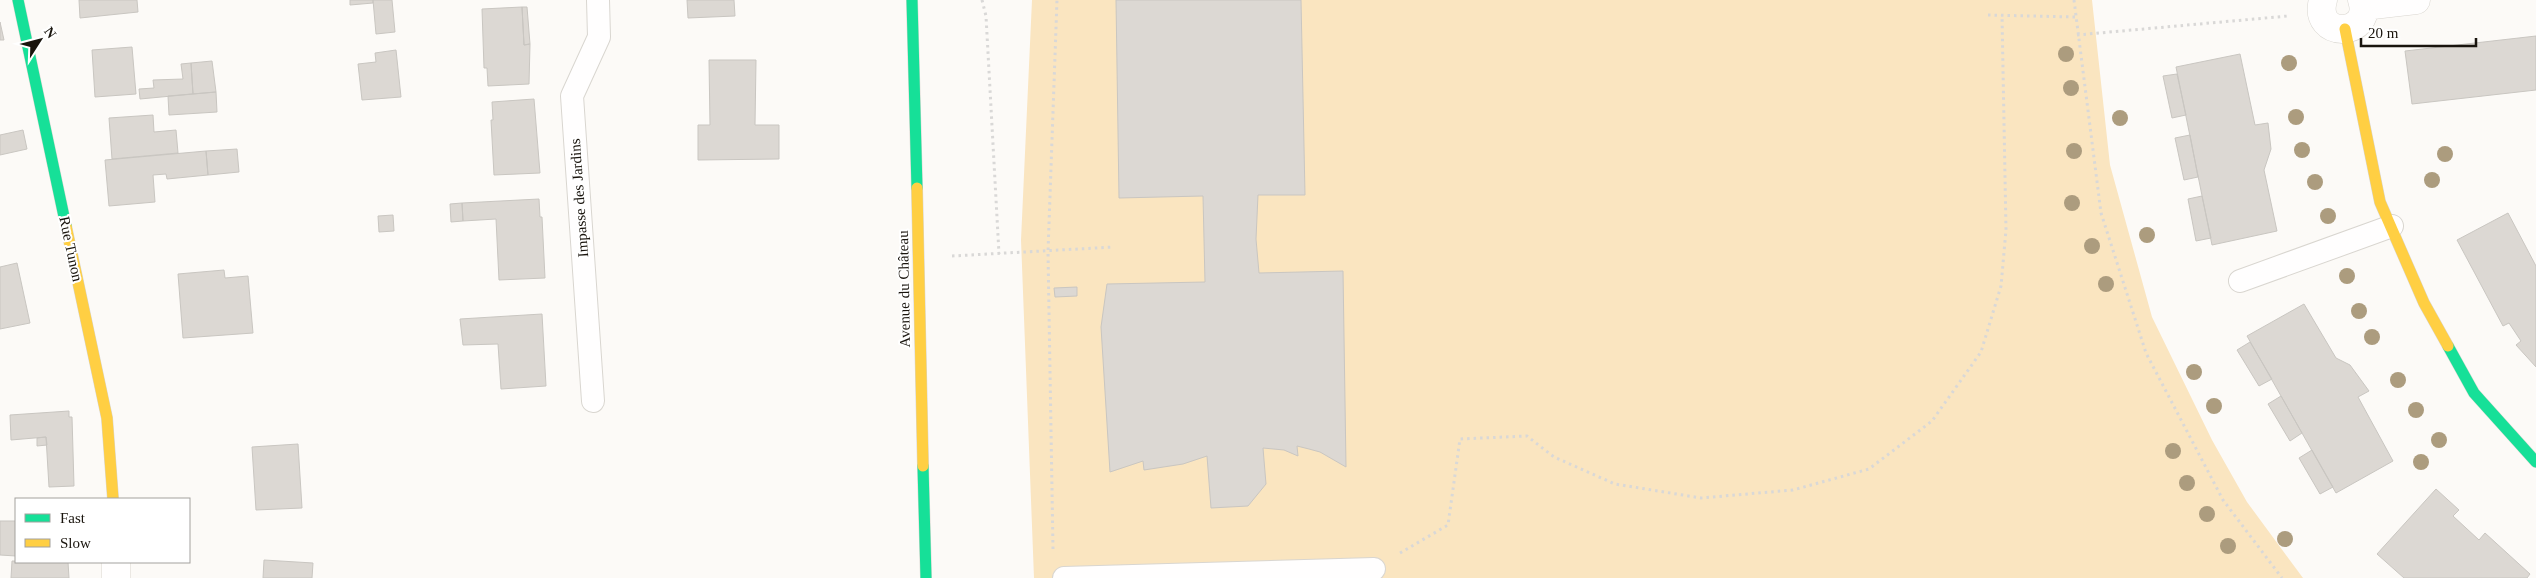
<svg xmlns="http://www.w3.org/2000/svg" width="2536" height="578" viewBox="0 0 2536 578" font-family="Georgia,serif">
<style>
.green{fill:#fae5c0}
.building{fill:#dcd8d3;stroke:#c9c6c1}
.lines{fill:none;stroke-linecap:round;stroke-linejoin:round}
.lane-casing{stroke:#d9d6d0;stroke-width:24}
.street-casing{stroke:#d9d6d0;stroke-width:29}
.fast-casing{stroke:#d9d6d0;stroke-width:12}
.slow-casing{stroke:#d9d6d0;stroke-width:12}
.path{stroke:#d9d8d7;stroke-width:3;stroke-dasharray:2.5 4;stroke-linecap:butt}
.lane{stroke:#fffefe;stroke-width:22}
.street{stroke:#fffefe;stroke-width:28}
.fast{stroke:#16e098;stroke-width:11}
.slow{stroke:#ffcf43;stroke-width:11}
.tree{fill:#ac9c7e}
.labels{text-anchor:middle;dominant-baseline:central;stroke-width:4;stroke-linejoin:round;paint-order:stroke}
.street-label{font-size:15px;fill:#19140d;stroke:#fff}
</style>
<rect width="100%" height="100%" fill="#fcfaf7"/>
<path class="green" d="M1032,0H2092L2110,165L2152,317L2212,440L2247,502L2303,578H1034L1021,240Z"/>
<path class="building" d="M79,0H137L138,12L80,18Z
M350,0H373V3L350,5Z
M373,0H392L395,32L376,34Z
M687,0H734L735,16L688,18Z
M1116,0H1301L1305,195H1258L1256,239L1259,273L1343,271L1346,467L1320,452L1309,449L1297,446L1298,456L1284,450L1263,448L1266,484L1248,506L1211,508L1207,456L1183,464L1144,470L1143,461L1110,472L1101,327L1107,284L1205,282L1203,196L1119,198Z
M522,7L524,45L530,44L529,84L488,86L487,68H484L482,9Z
M522,7H527L530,44L524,45Z
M0,22L4,40H0Z
M2536,36V90L2412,104L2405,51Z
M132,47L136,94L95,97L92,50Z
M396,50L401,97L362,100L358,64L376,62L375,53Z
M2240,54L2255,125L2268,123L2271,149L2264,170L2277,231L2212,245L2176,67Z
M709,60H756L755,125H779V159L698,160V125H710Z
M212,61L216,92L193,94L191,63Z
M191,63L193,94L140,99L139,89L154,88L153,80L183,79L181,64Z
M2177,74L2186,115L2172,118L2163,76Z
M216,92L217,112L169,115L168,96Z
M534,99L540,173L494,175L491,120H493L492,102Z
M153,115L154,132L176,130L178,153L112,159L109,118Z
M23,130L27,149L0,155V135Z
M2190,135L2198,177L2184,180L2175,138Z
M237,149L239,172L208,175L206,151Z
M206,151L208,175L167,179L166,174L153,175L155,202L109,206L105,160Z
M2202,196L2211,238L2196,241L2188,199Z
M539,199L540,217H542L545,278L499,280L496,219L463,221L462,203Z
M462,203L463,221L451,222L450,204Z
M2508,213L2536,266V367L2516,345L2521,341L2509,323L2503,326L2457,240Z
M393,215L394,231L379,232L378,216Z
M17,263L30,323L0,329V267Z
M224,270L225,278L248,276L253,333L183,338L178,274Z
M1077,287V296L1055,297L1054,288Z
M2304,304L2336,358L2350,365L2369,391L2358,397L2393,461L2336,493L2247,336Z
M542,314L546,386L501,389L498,344L463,345L460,319Z
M2250,342L2272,379L2259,386L2237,350Z
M2281,396L2302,433L2290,441L2268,404Z
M69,411V417H72L74,486L49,487L46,437L11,440L10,415Z
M46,437L47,445L37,446V438Z
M298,444L302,508L256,510L252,447Z
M2312,450L2333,487L2320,494L2299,458Z
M2436,489L2459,510L2453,516L2479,540L2485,533L2530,574L2527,578H2404L2377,554Z
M0,521H16V556L0,555Z
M264,560L313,563L312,578H263Z
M12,561L68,562L69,578H11Z"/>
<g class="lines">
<defs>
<path id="lane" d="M2240,281L2392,226
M593,401L572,96L599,37L598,0
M1064,578L1374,569"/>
<path id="street" d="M2323,0C2312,40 2374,37 2362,0
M2364,6L2416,0
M116,578V562"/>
<path id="fast" d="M18,0L66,226
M912,0L917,188
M2448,346L2474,393L2536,462
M923,466L926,578"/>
<path id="slow" d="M2345,29L2380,202L2424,303L2448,346
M917,188L923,466
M66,226L107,418L113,499"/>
</defs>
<use href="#lane" class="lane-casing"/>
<use href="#street" class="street-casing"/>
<use href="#fast" class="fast-casing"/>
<use href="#slow" class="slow-casing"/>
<path class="path" d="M982,0L986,16L999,254
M2074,0L2101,213L2146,353L2223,500L2282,578
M1988,15L2075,17
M2077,35L2288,16
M952,256L1114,247
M1053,549L1048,252L1057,0
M1400,553L1448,525L1460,439L1527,436L1554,457L1615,484L1701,498L1793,490L1869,469L1932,421L1981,352L2001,286L2006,230L2002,15"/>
<use href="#lane" class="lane"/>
<use href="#street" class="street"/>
<use href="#fast" class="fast"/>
<use href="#slow" class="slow"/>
</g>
<g class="tree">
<circle cx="2066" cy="54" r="8"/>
<circle cx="2289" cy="63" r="8"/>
<circle cx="2071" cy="88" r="8"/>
<circle cx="2296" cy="117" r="8"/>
<circle cx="2120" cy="118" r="8"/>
<circle cx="2302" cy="150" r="8"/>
<circle cx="2074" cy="151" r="8"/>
<circle cx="2445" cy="154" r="8"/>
<circle cx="2432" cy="180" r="8"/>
<circle cx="2315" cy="182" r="8"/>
<circle cx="2072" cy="203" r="8"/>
<circle cx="2328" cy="216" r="8"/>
<circle cx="2147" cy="235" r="8"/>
<circle cx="2092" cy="246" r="8"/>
<circle cx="2347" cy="276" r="8"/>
<circle cx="2106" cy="284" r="8"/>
<circle cx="2359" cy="311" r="8"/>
<circle cx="2372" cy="337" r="8"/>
<circle cx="2194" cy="372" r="8"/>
<circle cx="2398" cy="380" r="8"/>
<circle cx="2214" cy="406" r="8"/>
<circle cx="2416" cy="410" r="8"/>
<circle cx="2439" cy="440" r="8"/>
<circle cx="2173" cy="451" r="8"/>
<circle cx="2421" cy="462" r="8"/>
<circle cx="2187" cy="483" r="8"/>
<circle cx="2207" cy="514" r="8"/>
<circle cx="2285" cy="539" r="8"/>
<circle cx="2228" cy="546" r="8"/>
</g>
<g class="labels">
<g class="street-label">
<text transform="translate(579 198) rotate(-94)">Impasse des Jardins</text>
<text transform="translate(71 249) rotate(78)">Rue Tunon</text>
<text transform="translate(904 289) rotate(-91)">Avenue du Château</text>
</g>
</g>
<rect x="15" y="498" width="175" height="65" fill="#ffffff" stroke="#a3a19e"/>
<rect x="25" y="514" width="25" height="8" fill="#16e098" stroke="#a3a19e"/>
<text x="60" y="523" font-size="15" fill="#19140d">Fast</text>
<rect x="25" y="539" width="25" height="8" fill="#ffcf43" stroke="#a3a19e"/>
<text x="60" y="548" font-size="15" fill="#19140d">Slow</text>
<g transform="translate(40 40) rotate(54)" stroke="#ffffff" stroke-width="4" paint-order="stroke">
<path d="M0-4L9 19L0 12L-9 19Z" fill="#19140d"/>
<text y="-8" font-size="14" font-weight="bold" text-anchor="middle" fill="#19140d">N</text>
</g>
<path d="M2361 38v8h115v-8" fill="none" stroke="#19140d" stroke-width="2.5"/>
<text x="2368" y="38" font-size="15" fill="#19140d" stroke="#ffffff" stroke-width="4" paint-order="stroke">20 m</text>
</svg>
